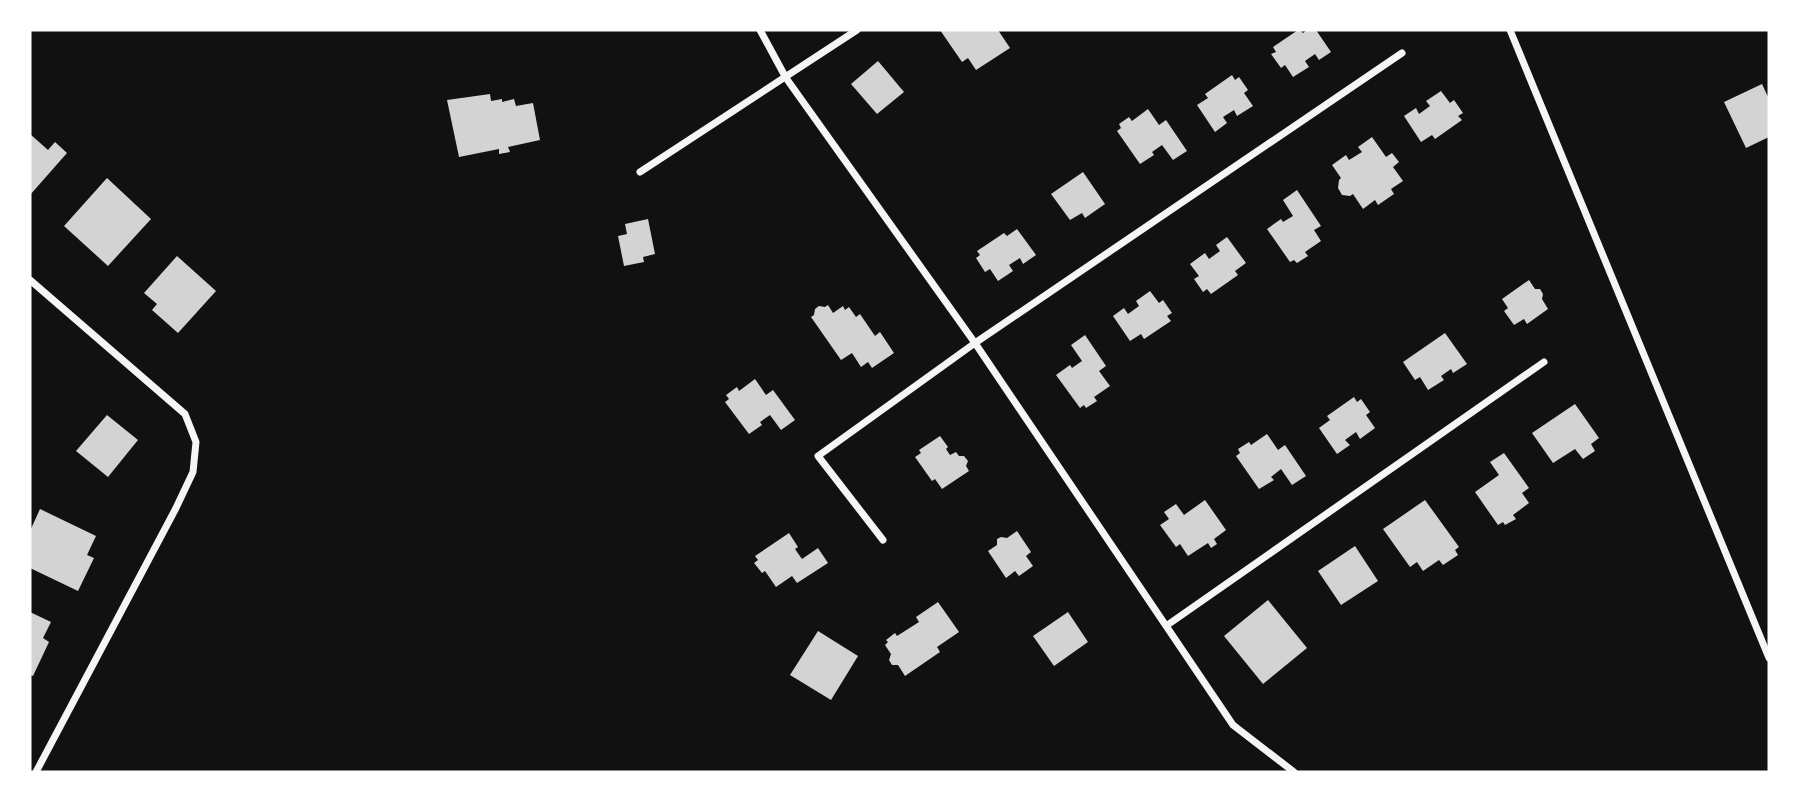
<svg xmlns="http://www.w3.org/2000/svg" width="1799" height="802" viewBox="0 0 1799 802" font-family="'Times New Roman',serif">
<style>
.building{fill:#d3d3d3}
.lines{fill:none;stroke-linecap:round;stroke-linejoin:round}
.minor{stroke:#f5f5f5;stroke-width:7}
</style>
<rect width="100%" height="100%" fill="#111"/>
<path class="building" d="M940,30H998L1010,48L976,70L968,58L962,62Z
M1298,30H1300L1303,33L1307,30H1316L1331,52L1319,60L1315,54L1305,61L1309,67L1293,77L1285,65L1281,68L1271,54L1276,52L1273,47Z
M878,61L904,92L877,114L851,84Z
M1232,75L1235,80L1239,77L1248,90L1244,93L1253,106L1237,116L1234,110L1223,117L1227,123L1215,132L1197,105L1208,98L1205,94Z
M1762,84L1769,99V137L1746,148L1724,102Z
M1441,91L1450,103L1454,100L1463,113L1458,116L1462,120L1435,139L1432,135L1421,142L1404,116L1416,108L1419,114L1430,106L1426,101Z
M490,94L491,101L502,99V102L514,99L516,106L533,103L540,140L508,147L510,152L499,154V149L459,157L447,100Z
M1148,109L1159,125L1166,120L1187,151L1173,160L1162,145L1152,152L1154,155L1140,164L1117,131L1121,128L1119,124L1129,117L1132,121Z
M30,134L48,150L55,142L67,153L30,195Z
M1372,137L1386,157L1392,153L1399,162L1393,167L1403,181L1391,189L1394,194L1378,205L1375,200L1363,209L1353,194L1350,196L1342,195L1338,188L1339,180L1341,178L1332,165L1346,155L1349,160L1362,152L1358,147Z
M1083,172L1105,204L1085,218L1082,213L1070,220L1051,194Z
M107,178L151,219L108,266L64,226Z
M1297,190L1321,226L1314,230L1321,241L1305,252L1308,256L1297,263L1294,260L1290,262L1267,229L1281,219L1283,222L1293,216L1283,200Z
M648,219L655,254L643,257L644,262L624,266L618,236L627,234L625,224Z
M1017,229L1036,255L1023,264L1020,258L1009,265L1013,271L998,281L990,269L985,272L976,258L980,255L977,251L1004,233L1007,236Z
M1227,237L1246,263L1235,271L1238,275L1211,294L1207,289L1203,292L1194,279L1199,276L1190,264L1205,253L1209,259L1220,251L1216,245Z
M177,256L216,291L178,333L152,310L157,304L144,293Z
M1529,280L1535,289H1540L1543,294L1542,299L1548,309L1527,324L1524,319L1514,325L1504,311L1508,308L1502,299Z
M1150,291L1159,303L1163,300L1172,313L1167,316L1171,321L1144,339L1141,334L1130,341L1113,316L1124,308L1128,314L1139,306L1136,301Z
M828,305L833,313L843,306L845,310L849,307L856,317L860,314L875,336L880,332L894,353L872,368L868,362L861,367L852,353L841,360L811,317L814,315L815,309L819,306L825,307Z
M1445,333L1467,364L1453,373L1451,369L1441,376L1444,380L1428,390L1420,377L1415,380L1403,362Z
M1085,335L1106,366L1099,371L1110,386L1094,397L1097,401L1086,408L1084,405L1080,408L1056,375L1070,365L1072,368L1082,361L1071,345Z
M755,379L766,395L773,390L795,420L781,430L770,415L760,422L762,425L749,434L725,402L729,399L726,395L737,387L739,391Z
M1354,397L1357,402L1361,399L1370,412L1366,415L1375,428L1360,439L1356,432L1345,440L1350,445L1337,454L1319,428L1330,420L1327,416Z
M1575,404L1599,438L1591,444L1595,451L1583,459L1575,449L1553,463L1532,433Z
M107,415L138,440L108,477L76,451Z
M1267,434L1278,450L1285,445L1306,476L1292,485L1281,469L1271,477L1274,480L1259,489L1236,456L1240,453L1238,449L1249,442L1251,445Z
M940,436L948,447L946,449L950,455L956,452L959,456H964L968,461L966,466L969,471L942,489L935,479L932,481L915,457L921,453L919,450Z
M1504,453L1529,488L1522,493L1529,503L1513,515L1516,519L1505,525L1503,522L1498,525L1475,492L1499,475L1490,462Z
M1205,500L1226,530L1214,539L1217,544L1211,548L1208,543L1188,556L1180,544L1176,547L1160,525L1169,519L1164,512L1176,504L1184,515Z
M1425,500L1459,547L1455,550L1458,555L1443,565L1439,560L1423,571L1417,562L1410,567L1383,529Z
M40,509L96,536L87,555L94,558L78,591L30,568V531Z
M1017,531L1031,552L1026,556L1033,566L1019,576L1015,571L1006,578L988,551L997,545V539L1001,537L1007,538Z
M789,533L798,547L795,549L802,559L818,548L828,563L797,583L792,576L776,587L765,571L762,573L754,563L758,560L755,556Z
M1355,546L1378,581L1341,605L1318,571Z
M1268,600L1307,648L1263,684L1224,636Z
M938,602L959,632L937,647L940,652L905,676L898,665H892L889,660L891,654L885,645L888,642L886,640L895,633L897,636L919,622L916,617Z
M30,612L51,622L43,638L49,642L33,676L30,675Z
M1068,612L1088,642L1054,666L1033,636Z
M818,631L858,656L831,700L790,675Z"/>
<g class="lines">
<path class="minor" d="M760,30L786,78L975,343L1233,725L1294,772
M1510,30L1769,658
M640,172L857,30
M30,280L185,414L196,442L193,472L176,508L36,772
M883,540L818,456L975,343L1402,53
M1166,626L1544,362"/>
</g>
<rect width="1799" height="802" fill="none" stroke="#ffffff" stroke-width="63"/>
</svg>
